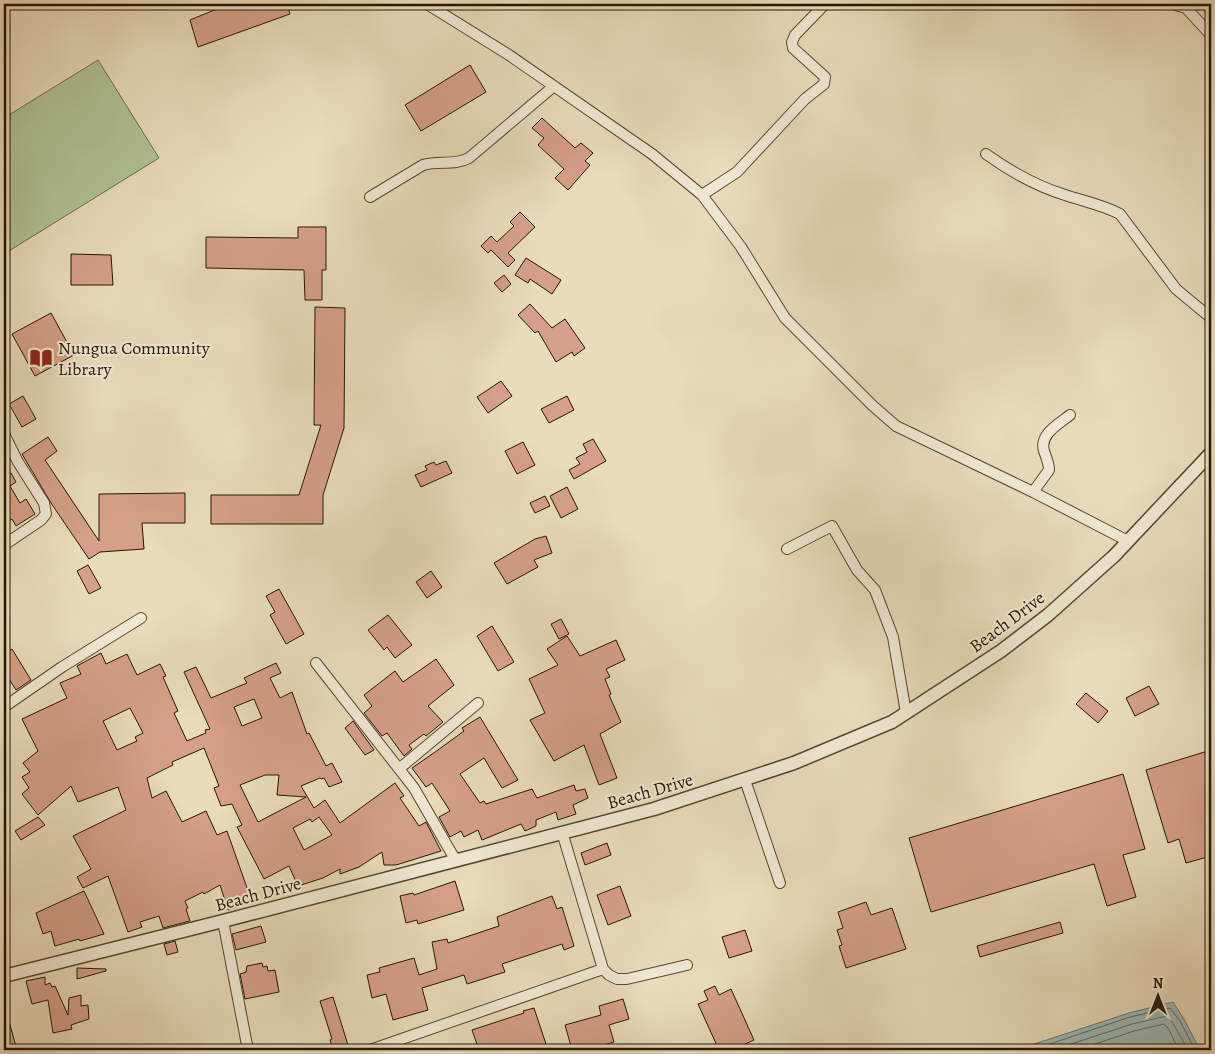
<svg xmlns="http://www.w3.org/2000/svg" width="1215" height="1054" viewBox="0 0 1215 1054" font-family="Alegreya,serif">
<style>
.green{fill:#afc295;stroke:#6b6c4c}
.water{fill:#9cb9bb;stroke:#6d7872}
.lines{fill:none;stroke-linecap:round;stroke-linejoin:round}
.shore{stroke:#626860;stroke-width:1}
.building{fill:#d69f89;stroke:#271604;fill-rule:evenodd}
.minor-casing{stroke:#574832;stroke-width:12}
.tertiary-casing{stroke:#574832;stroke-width:15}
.minor{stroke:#f0e8d3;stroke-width:10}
.tertiary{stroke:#f0e8d3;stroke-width:12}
.labels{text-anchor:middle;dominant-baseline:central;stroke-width:4;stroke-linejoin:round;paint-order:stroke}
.poi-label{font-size:18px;fill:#271604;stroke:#f0e8d3;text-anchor:start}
.street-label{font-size:18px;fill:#271604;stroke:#f0e8d3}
</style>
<rect width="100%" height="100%" fill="#e8dcbb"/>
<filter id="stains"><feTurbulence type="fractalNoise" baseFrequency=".004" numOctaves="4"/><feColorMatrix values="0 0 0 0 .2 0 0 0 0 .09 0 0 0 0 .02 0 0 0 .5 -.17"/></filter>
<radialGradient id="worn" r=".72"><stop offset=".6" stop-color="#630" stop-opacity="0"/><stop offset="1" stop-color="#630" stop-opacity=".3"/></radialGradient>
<path class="green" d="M98,60L159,158L4,254V118Z"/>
<path class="water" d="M1173,1002L1184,1019L1200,1050H1016L1129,1013Z"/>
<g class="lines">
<path class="shore" d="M1032,1050L1130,1017L1170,1008L1180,1021L1195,1050
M1053,1050L1132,1024L1167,1016L1174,1025L1188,1050
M1077,1050L1134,1031L1164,1024L1168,1028L1179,1050"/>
</g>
<path class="building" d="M229,4H287L290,14L198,47L190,20Z
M470,65L486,92L421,131L405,105Z
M542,118L575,148L581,143L593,153L585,161L590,165L568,190L555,178L564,169L538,145L544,138L532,128Z
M520,212L535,227L508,253L515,260L508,267L491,250L488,253L481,246L491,236L497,242L514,226L510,222Z
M298,227H326V270H322V300H305L304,270L206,268V237L298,238Z
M71,254L111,255L113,285H71Z
M526,258L561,280L552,294L530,279L528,283L515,275Z
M504,275L511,284L502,292L494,283Z
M530,304L552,328L565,319L585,348L574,356L572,352L556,362L538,331L535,333L518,315Z
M315,307L345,308L344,428L323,495V524H211V495H299L321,425H314Z
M51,313L74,355L35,376L12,334Z
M501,381L512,396L488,413L477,397Z
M23,396L36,419L22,427L9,404Z
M567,396L574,410L549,423L541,409Z
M48,437L57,451L45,460L99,541V494L185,493V523H142L144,549L100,552L89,559L51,503L22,454Z
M593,439L606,461L574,479L569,470L580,464L576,458L587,452L583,444Z
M523,442L535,465L517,474L505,451Z
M446,461L452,473L421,487L415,475L427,470L425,466L434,462L436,465Z
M11,473L16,482L10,486L20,503L26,499L35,514L16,526L12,519L4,524V476Z
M567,487L578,509L561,518L550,496Z
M545,496L550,506L535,513L530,503Z
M546,536L552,553L534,560L538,567L507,584L494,563L535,539Z
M88,565L101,588L89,594L77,571Z
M431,571L442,587L427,598L416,582Z
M279,589L304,634L286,644L270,615L275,612L266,596Z
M388,615L412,645L395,658L387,647L384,650L368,630Z
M561,619L569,634L559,639L551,624Z
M492,626L514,662L498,671L477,636Z
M567,636L580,656L616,640L625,660L606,669L610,677L605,679L611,694L609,695L621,722L600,734L617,778L599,785L584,745L554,761L530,720L545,713L529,679L558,665L547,649Z
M12,649L31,680L16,690L4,671V654Z
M101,653L106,664L127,654L137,675L160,664L166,676L163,677L178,711L174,713L187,741L206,733L205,730L210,729L184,672L196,667L211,698L247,683L244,678L276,663L281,673L270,678L280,698L292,692L307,734L309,733L326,766L332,763L342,782L329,787L324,778L321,779L320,778L301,786L314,808L325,800L340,823L395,783L404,796L400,798L419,826L426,822L441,851L396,865H384L382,852L359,867L340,874V869L323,878L298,886L289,866L264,879L237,827L242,825L232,804L221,806L214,788L219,786L204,748L172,762L173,765L147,778L152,798L166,791L182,822L206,811L217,835L227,831L252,902L228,910L220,885L204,894L203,892L185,901L188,908L186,909L190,921L163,928L159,916L140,922L142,927L128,932L108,876L83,888L77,877L91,869L73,836L126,810L118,787L78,802L71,786L38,815L22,794L29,788L22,777L30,772L23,763L38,751L22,719L67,698L60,683L81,674L77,666ZM254,699L262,718L242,726L234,707ZM130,708L143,733L135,737L137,741L117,750L103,721ZM265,775H279L277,795L306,797L258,822L240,785ZM319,817L332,835L304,850L293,828L310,819L312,822Z
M436,659L454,685L428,706L443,722L426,736L424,734L409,745L412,749L404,756L387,733L382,736L364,713L372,706L364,695L395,671L403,682Z
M1149,686L1159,704L1135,716L1126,698Z
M1086,693L1108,711L1098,723L1076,704Z
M480,717L518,780L502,788L484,758L460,774L480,803L484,801L486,804L532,789L537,798L574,785L576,791L585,789L588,798L573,805L576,814L558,820L556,812L536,820V826L525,831L521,824L482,840L478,830L464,837L461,831L450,837L439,817L450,811L432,783L426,787L412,768L438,750L464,731L462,728Z
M353,721L374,750L365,755L345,728Z
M1211,750V856L1186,863L1179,839L1168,843L1146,770Z
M1123,774L1145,849L1123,855L1136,897L1107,906L1094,864L931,912L909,838Z
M38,817L45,825L21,840L15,831Z
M607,843L611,855L585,865L581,853Z
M455,881L464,910L418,924L417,920L406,923L400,896L413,893L414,895Z
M620,886L631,916L608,925L597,895Z
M84,891L104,934L80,941L79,939L55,946L51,931L43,934L36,913Z
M552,896L557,909L562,907L574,946L564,950L562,944L502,964L505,972L467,984L464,975L422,988L428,1010L393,1020L386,994L372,998L367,975L380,972L379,968L414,958L419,975L437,969L432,942L447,939L448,943L499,926L497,917Z
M866,902L871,915L892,908L906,949L846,968L839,946L842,945L837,930L843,928L838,912Z
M1060,922L1063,933L980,957L977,946Z
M261,926L266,942L236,950L232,934Z
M745,930L752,951L729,958L722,937Z
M175,941L178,952L167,955L164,944Z
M262,963L263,967L267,966L268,971L275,970L279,992L245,999L240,974L246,972L247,966Z
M77,968L106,969V971L77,979Z
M45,977V985L50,983L52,987L55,986L68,1015L69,998L81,995V1006L88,1005L89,1019L71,1025L72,1029L53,1033L48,1000L32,1004L26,981Z
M715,986L719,995L731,989L754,1040L732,1050H719L698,1004L708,1000L704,991Z
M333,997L348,1045L333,1049L330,1040L332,1039L320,1001Z
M623,999L629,1019L609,1025L614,1042L587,1050H572L565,1025L601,1015L599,1006Z
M534,1008L548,1050H479L472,1030L524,1013L523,1011Z
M4,1014H7L17,1050H4Z"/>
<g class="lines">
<defs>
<path id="minor" d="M427,4L509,55L652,154L702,195L741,247L785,318L872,405L896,426L1033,492L1128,541
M1172,4L1186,8L1211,35
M986,154C1011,172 1036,186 1065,195C1083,201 1103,205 1120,214L1176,289L1211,318
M702,195L737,172L805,99L824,84L825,77L793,48L792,42L795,35L825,4
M370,197L423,165C438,160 454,166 469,158L554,86
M4,434L18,462L44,503L46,514L41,520L4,545
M1033,492L1049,470C1049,463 1046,457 1044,451C1039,434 1059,424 1070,415
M787,549L832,526L857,570L875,590L893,637L906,713
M316,663L414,788L456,861
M4,707L62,667L141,618
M400,768L478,703
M745,780L780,883
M562,832L603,969L609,975L617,979H627L687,965
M223,921L248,1050
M370,1050L603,969"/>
<path id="tertiary" d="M4,976L223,921L654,809L794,763L892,722L1001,651L1048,615L1114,556L1211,453"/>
</defs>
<use href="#minor" class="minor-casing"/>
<use href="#tertiary" class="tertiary-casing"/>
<use href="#minor" class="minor"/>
<use href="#tertiary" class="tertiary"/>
</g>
<defs>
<symbol id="library-bare" viewBox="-9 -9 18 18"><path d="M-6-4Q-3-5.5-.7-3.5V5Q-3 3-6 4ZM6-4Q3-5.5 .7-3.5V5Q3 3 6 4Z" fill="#8f2418" stroke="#f0e8d3" stroke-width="2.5" paint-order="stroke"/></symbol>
</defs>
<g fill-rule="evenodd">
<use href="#library-bare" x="25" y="342" width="32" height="32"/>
</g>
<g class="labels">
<g class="poi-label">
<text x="58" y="348">Nungua Community<tspan x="58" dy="21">Library</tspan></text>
</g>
<g class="street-label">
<text transform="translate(1007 622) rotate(-37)">Beach Drive</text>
<text transform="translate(650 791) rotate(-16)">Beach Drive</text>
<text transform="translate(258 894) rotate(-15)">Beach Drive</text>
</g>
</g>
<rect width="1215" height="1054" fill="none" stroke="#e8dcbb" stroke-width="20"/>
<rect x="5" y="5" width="1205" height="1044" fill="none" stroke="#271604" stroke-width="2.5"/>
<rect x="10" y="10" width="1195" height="1034" fill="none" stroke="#271604"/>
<g transform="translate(1158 996)" stroke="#f0e8d3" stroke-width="4" paint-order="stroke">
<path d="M0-4L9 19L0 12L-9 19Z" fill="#271604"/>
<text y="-8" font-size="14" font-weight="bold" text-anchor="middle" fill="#271604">N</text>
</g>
<rect width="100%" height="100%" filter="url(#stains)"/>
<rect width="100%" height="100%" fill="url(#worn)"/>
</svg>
